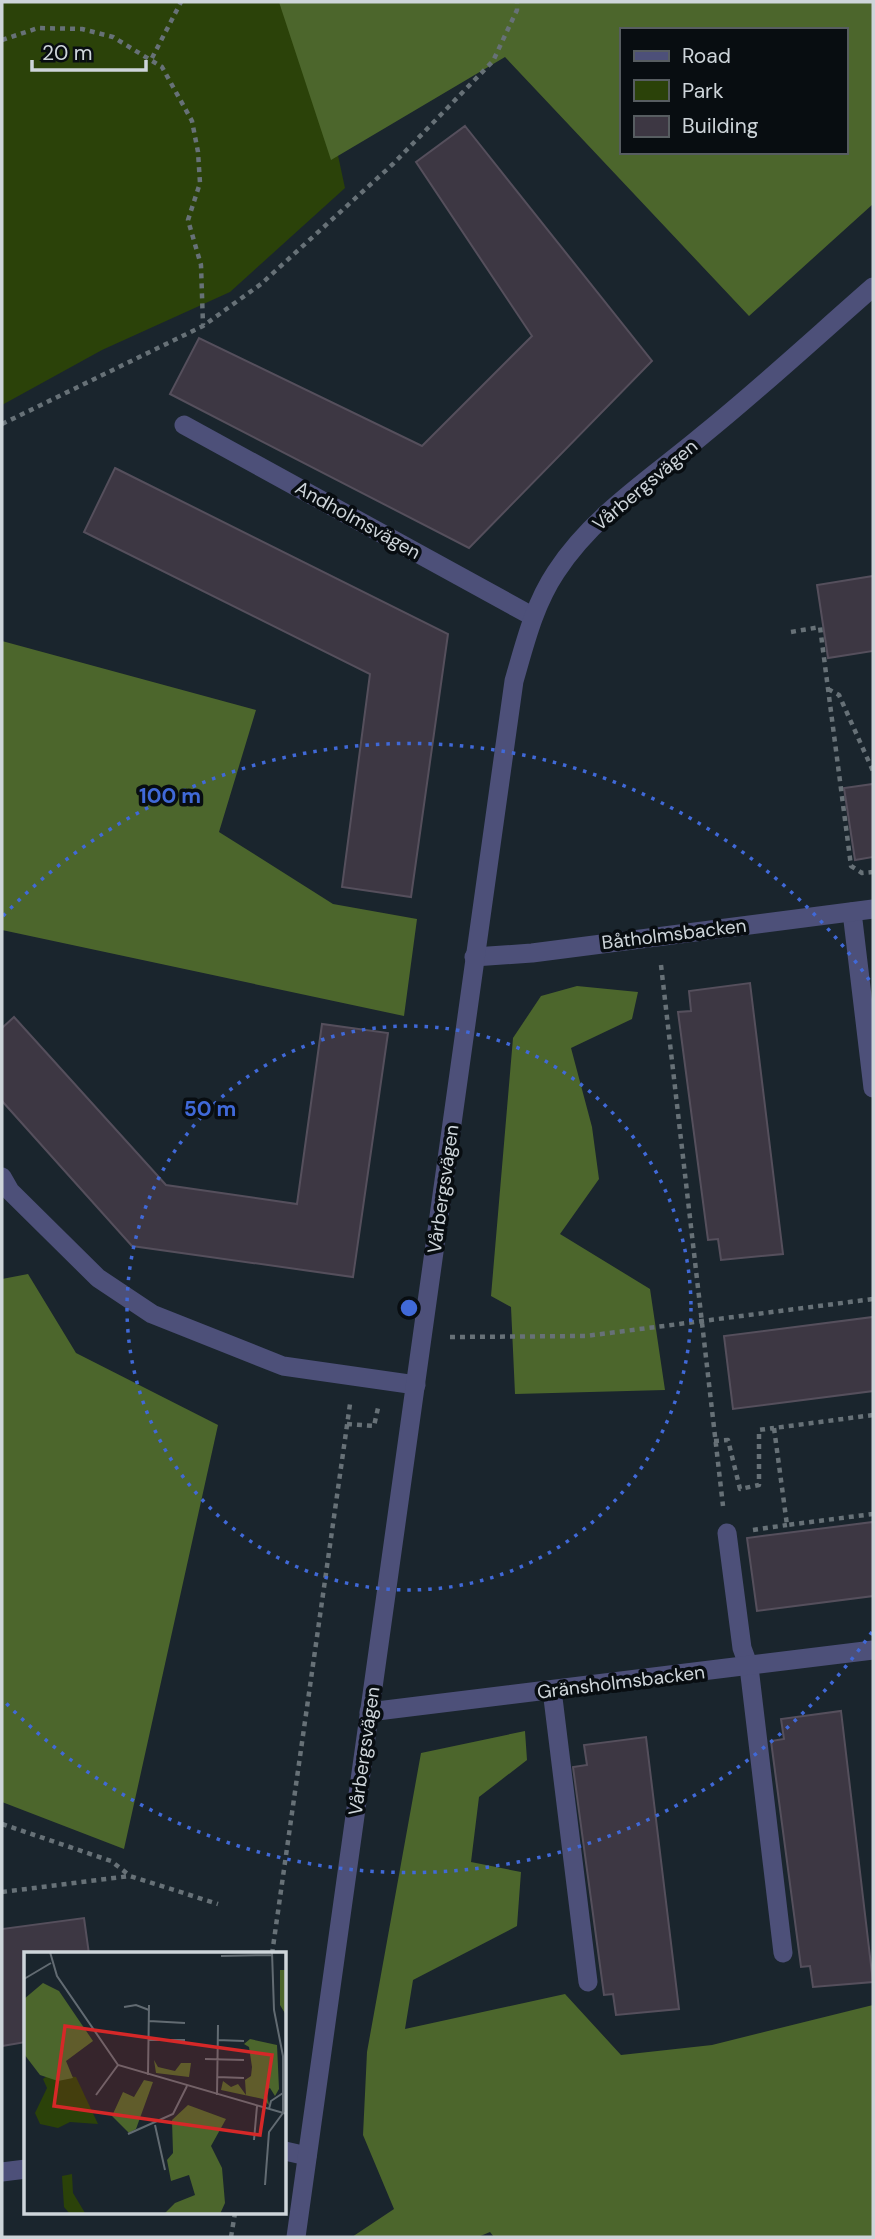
<svg xmlns="http://www.w3.org/2000/svg" width="875" height="2239" viewBox="0 0 875 2239" font-family="'DM Sans',sans-serif">
<style>
.green{fill:#2b4209}
.forest{fill:#4c662c;fill-rule:evenodd}
.building{fill:#3d3743;stroke:#554f5c;stroke-width:2}
.lines{fill:none;stroke-linecap:round;stroke-linejoin:round}
.path{stroke:#677177;stroke-width:4.5;stroke-dasharray:5 5;stroke-linecap:butt}
.service{stroke:#4d5079;stroke-width:19}
.minor{stroke:#4d5079;stroke-width:19}
.tertiary{stroke:#4d5079;stroke-width:19}
.ring{fill:none;stroke:#4069d8;stroke-width:3.5;stroke-dasharray:3.5 7}
.labels{text-anchor:middle;dominant-baseline:central;stroke-width:7;stroke-linejoin:round;paint-order:stroke}
.street-label{font-size:19px;fill:#ced5da;stroke:#080d11}
.inset-road{fill:none;stroke:#626b72;stroke-width:2}
.view{fill:#d62828;fill-opacity:0.15;stroke:#d62828;stroke-width:3.5}
.inset-edge{fill:none;stroke:#ced5da;stroke-width:3.5}
.centre{fill:#4069d8;stroke:#080d11;stroke-width:3.5}
.ring-label{font-size:21px;text-anchor:middle;font-weight:bold;fill:#4069d8;stroke:#080d11;stroke-width:7;stroke-linejoin:round;paint-order:stroke}
</style>
<rect width="100%" height="100%" fill="#1a252d"/>
<path class="green" d="M2,2H325L328,109L345,188L230,292L102,350L2,405Z"/>
<path class="forest" d="M279,2H873V204L749,316L505,57L331,160ZM621,30H845V152H621Z
M2,641L256,710L219,832L333,904L417,919L404,1016L2,930Z
M577,986L638,992L632,1019L571,1048L592,1127L599,1179L560,1234L650,1289L665,1390L515,1394L511,1307L491,1296L513,1038L541,996Z
M28,1274L76,1353L218,1425L124,1849L2,1802V1279Z
M525,1731L527,1760L479,1797L471,1862L521,1872L517,1926L413,1980L405,2029L565,1994L621,2055L712,2045L873,2005V2237H494L490,2232L478,2237H352L394,2209L363,2135L367,2052L421,1753Z"/>
<path class="building" d="M465,126L652,361L469,548L170,394L199,338L422,446L532,336L416,162Z
M115,468L448,634L411,897L342,887L370,674L84,532Z
M873,576V651L828,658L817,585Z
M873,784V857L855,860L844,788Z
M750,983L783,1254L721,1260L718,1239L708,1240L678,1012L691,1011L689,991Z
M14,1017L166,1185L297,1204L322,1024L388,1033L353,1277L132,1246L2,1101V1028Z
M873,1317V1391L733,1409L724,1336Z
M873,1522V1596L757,1611L747,1538Z
M841,1711L873,1982L813,1987L810,1966L801,1967L771,1741L784,1739L781,1719Z
M646,1737L679,2009L616,2015L613,1994L604,1995L573,1767L587,1765L584,1745Z
M84,1918L89,1954H26V2042L2,2046V1929Z"/>
<g class="lines">
<path class="path" d="M2,40L38,28L82,29L113,37L162,67L192,121L198,152L200,183L188,220L201,265L203,325
M152,58L181,2
M2,424L203,326L261,284L393,164L493,61L517,10V2
M791,632L820,627L851,866L862,873L873,872
M828,689L839,695L873,771
M661,965L723,1506
M450,1337L586,1336L873,1299
M873,1415L774,1428L787,1525L873,1514
M347,1424L374,1426L378,1408
M714,1441L728,1440L740,1489L759,1485V1430L774,1428
M753,1530L787,1525
M2,1824L111,1861L129,1875
M2,1892L130,1876L218,1904
M272,1954L350,1404
M231,2237L235,2213"/>
<path class="service" d="M852,912L873,1088
M727,1533L742,1648L749,1667L783,1953
M552,1690L588,1982
M285,2151L307,2156
M2,2172L26,2169"/>
<path class="minor" d="M184,425L532,616
M474,957L532,953L873,909
M2,1177L10,1191L98,1278L152,1314L283,1366L416,1385
M369,1712L873,1650"/>
<path class="tertiary" d="M296,2237L514,681C525,643 534,605 556,572C593,515 653,477 704,434C762,387 817,336 873,287"/>
</g>
<g class="ring">
<circle cx="409" cy="1308" r="282"/>
<path d="M872 1632A565 565 0 0 1 3 1700M3 916A565 565 0 0 1 872 984"/>
</g>
<g class="labels">
<g class="street-label">
<text transform="translate(645 485) rotate(-40)">Vårbergsvägen</text>
<text transform="translate(358 520) rotate(29)">Andholmsvägen</text>
<text transform="translate(674 934) rotate(-7)">Båtholmsbacken</text>
<text transform="translate(443 1189) rotate(-82)">Vårbergsvägen</text>
<text transform="translate(621 1682) rotate(-7)">Gränsholmsbacken</text>
<text transform="translate(364 1751) rotate(-82)">Vårbergsvägen</text>
</g>
</g>
<g transform="translate(24 1952)">
<rect width="262" height="262" fill="#1a252d"/>
<path d="M26,122L52,125L74,172L46,170L34,176L16,172L11,161L23,136L19,127ZM48,222L49,241L61,261L56,262H46L40,255L38,224Z" fill="#2b4209"/>
<path d="M256,18H262V63L256,53ZM19,31L35,39L69,89L42,109L49,126L34,129L16,123L0,102V47ZM226,87L253,93L255,137L251,144L246,136L242,138L245,153L239,147L197,138L199,129L207,135L214,132L222,143L221,128L227,124L228,115L225,95L220,92ZM130,108L134,115L151,119L157,111H167L165,125L132,121ZM120,128L129,130L112,177L105,181L88,164L99,140L110,145ZM164,153L202,167L187,194L198,216L201,251L196,262H140L151,251L171,243L165,223L147,229L143,208L149,201L148,168Z" fill="#4c662c"/>
<path class="inset-road" d="M26,0L33,24L94,113L263,162M197,4L248,3M0,27L27,11M100,55L112,53L125,58M125,69L161,71M125,88H161M193,88L220,89M181,107L220,108M124,123L125,53M193,125L220,126M72,143L94,113M193,143L194,73M245,157L247,149L259,141M131,173L141,218M104,182L149,162L163,134M230,188L233,154M241,233L245,180L259,161V104L250,58L248,0"/>
<path class="view" d="M41,74L248,103L236,183L30,154Z"/>
<rect width="262" height="262" class="inset-edge"/>
</g>
<circle cx="409" cy="1308" r="10" class="centre"/>
<g class="ring-label">
<text x="170" y="803">100 m</text>
<text x="210" y="1116">50 m</text>
</g>
<rect width="875" height="2239" fill="none" stroke="#ced5da" stroke-width="7"/>
<rect x="620" y="28" width="228" height="126" fill="#080d11" stroke="#575d61" stroke-width="2"/>
<rect x="634" y="51" width="35" height="10" fill="#4d5079" stroke="#575d61" stroke-width="2"/>
<text x="682" y="63" font-size="21" fill="#ced5da">Road</text>
<rect x="634" y="80" width="35" height="21" fill="#2b4209" stroke="#575d61" stroke-width="2"/>
<text x="682" y="98" font-size="21" fill="#ced5da">Park</text>
<rect x="634" y="116" width="35" height="21" fill="#3d3743" stroke="#575d61" stroke-width="2"/>
<text x="682" y="133" font-size="21" fill="#ced5da">Building</text>
<path d="M32 60v10h114v-10" fill="none" stroke="#ced5da" stroke-width="3.5"/>
<text x="42" y="60" font-size="21" fill="#ced5da" stroke="#080d11" stroke-width="5" paint-order="stroke">20 m</text>
</svg>
